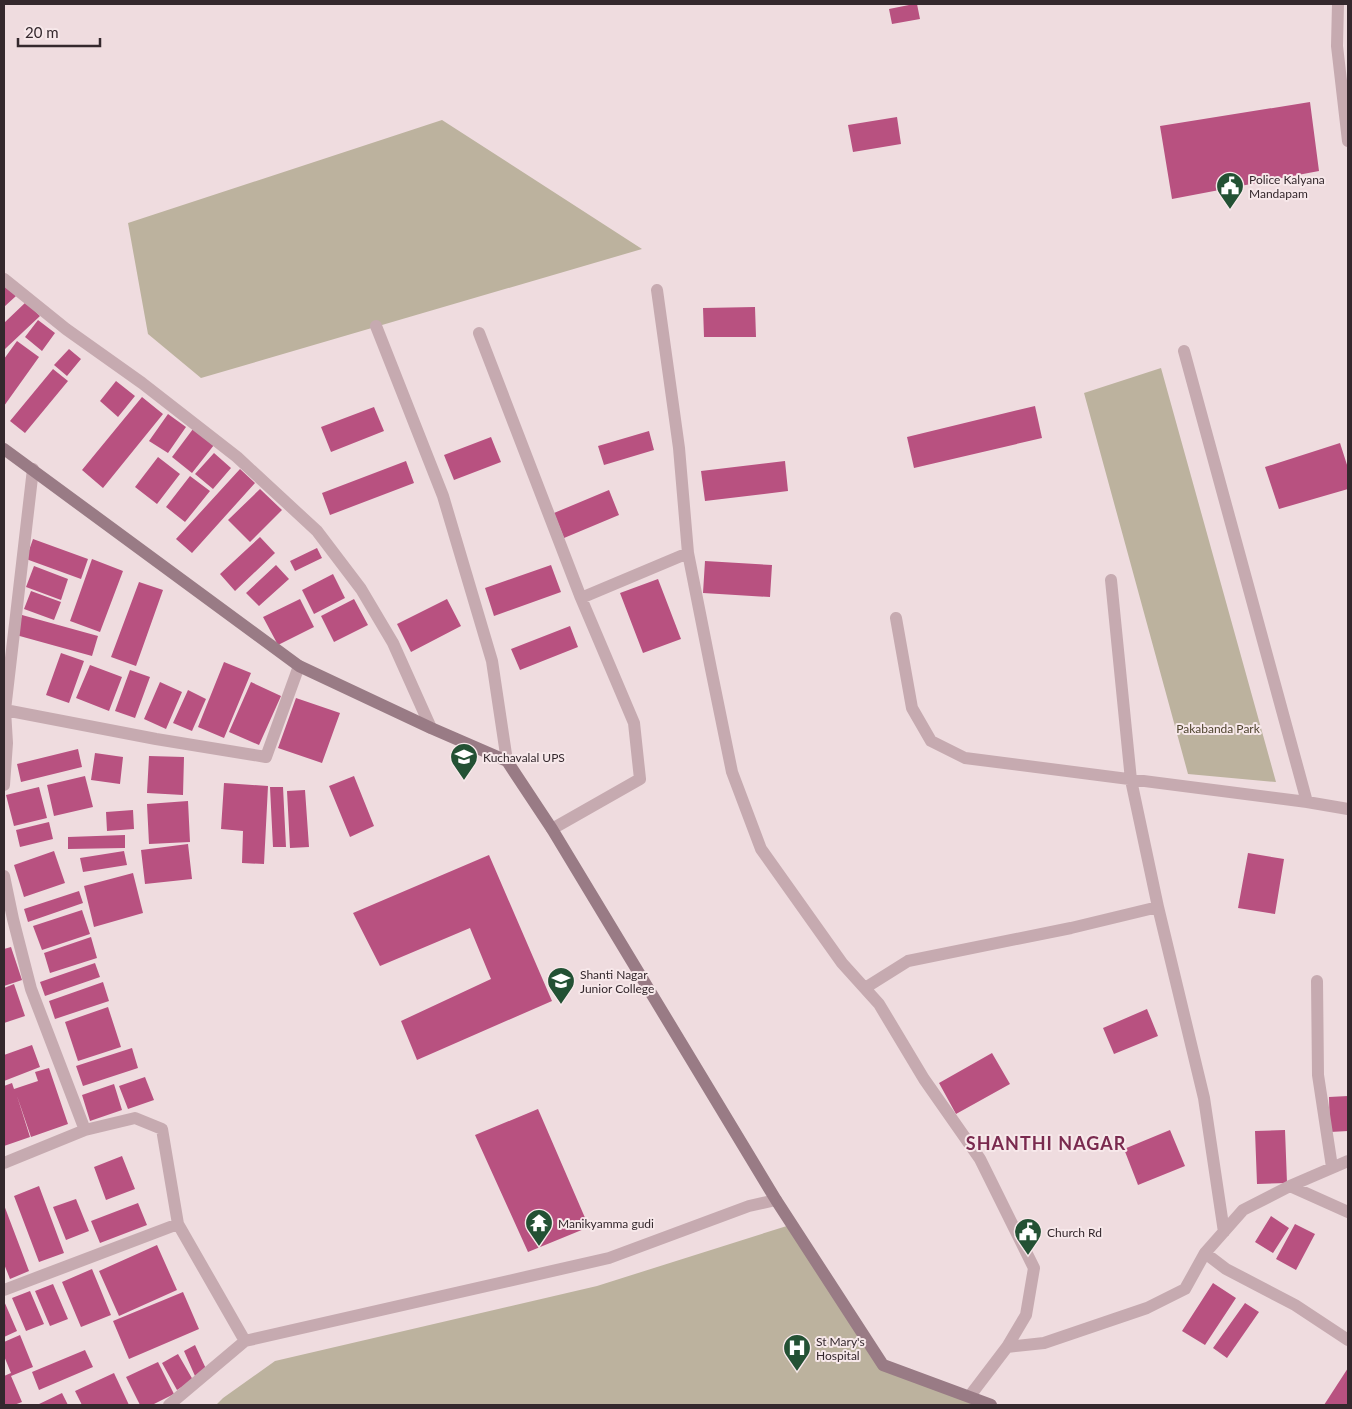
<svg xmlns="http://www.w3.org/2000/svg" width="1352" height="1409" viewBox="0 0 1352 1409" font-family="Lato,sans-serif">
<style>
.green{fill:#bcb29e}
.building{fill:#b85180}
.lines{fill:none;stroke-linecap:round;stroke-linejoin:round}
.street{stroke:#c6aab0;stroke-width:12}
.secondary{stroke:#997b85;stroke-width:12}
.labels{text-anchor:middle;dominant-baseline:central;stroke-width:4;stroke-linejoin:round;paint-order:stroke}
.poi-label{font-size:12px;fill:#34282d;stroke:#f7e8ea;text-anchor:start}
.park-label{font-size:12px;fill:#4f452f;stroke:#f7e8ea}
.district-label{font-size:18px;font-weight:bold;letter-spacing:1px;fill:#7a2a4f;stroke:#f7e8ea}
</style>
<rect width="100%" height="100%" fill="#efdcdf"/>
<path class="green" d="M442,120L642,249L201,378L148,334L128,223Z
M1161,368L1276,782L1188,774L1084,393Z
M790,1225L882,1366L972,1402L970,1405H216L223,1398L275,1361L597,1286Z"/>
<path class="building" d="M914,4H917L920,19L892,24L889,9Z
M1310,102L1319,171L1172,199L1160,126Z
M897,117L901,144L853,152L848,125Z
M4,281L16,296L4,307Z
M26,302L40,316L5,349L4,323Z
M755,307L756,337H704L703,308Z
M38,320L55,333L42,351L25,337Z
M17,341L39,357L4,406V359Z
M69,349L81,359L67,376L54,365Z
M53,369L68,381L25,433L10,421Z
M116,381L135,396L118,417L100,401Z
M142,397L163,414L103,488L82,470Z
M1035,406L1042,438L914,468L907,437Z
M374,407L384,431L331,452L321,427Z
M168,414L186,427L168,453L149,441Z
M193,429L214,445L192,473L172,457Z
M649,431L654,450L604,465L598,446Z
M491,437L501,462L454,480L444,455Z
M1340,443L1348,468V489L1279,509L1265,467Z
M214,453L231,468L213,489L195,474Z
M158,457L180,474L157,504L135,487Z
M406,461L414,483L330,515L322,493Z
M785,461L788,491L705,501L701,471Z
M240,469L255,483L192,553L176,539Z
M190,476L210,491L185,522L166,507Z
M260,489L282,510L250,542L228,520Z
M609,490L619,515L564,538L554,513Z
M260,537L275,553L235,591L220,574Z
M33,539L88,559L81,579L26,559Z
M317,548L322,558L295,571L290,561Z
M92,559L123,571L100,632L70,621Z
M705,561L772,565L770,597L703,593Z
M276,565L289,579L259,606L246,593Z
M551,565L561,592L494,616L485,588Z
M34,566L68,579L61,600L26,587Z
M333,574L345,598L314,614L302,590Z
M658,579L681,639L643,653L620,593Z
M139,582L163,590L136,666L111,657Z
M31,591L61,602L54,620L24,609Z
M300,599L314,627L278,645L263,617Z
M354,599L368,625L334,642L321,616Z
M447,599L461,626L411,652L397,624Z
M22,615L98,636L92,656L16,635Z
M570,626L578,647L520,670L511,649Z
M61,653L84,661L69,703L46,695Z
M224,662L251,673L224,738L198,727Z
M90,665L122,677L109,711L76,698Z
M130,670L150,677L135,718L115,711Z
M160,682L182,692L166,729L144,719Z
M251,682L281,696L259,745L229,732Z
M188,690L206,699L192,731L173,723Z
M296,698L340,713L322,763L278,748Z
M78,749L82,767L21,782L17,764Z
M95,753L123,757L120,784L91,780Z
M149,756L184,757L183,795L147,793Z
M85,776L93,807L54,816L47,785Z
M354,776L374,826L350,837L329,786Z
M224,783L268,786L264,864L242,863L243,831L221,829Z
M39,787L47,818L14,826L6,795Z
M270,787H283L286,847H273Z
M305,790L309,847L290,848L287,791Z
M188,801L190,842L149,844L147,804Z
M133,810L134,829L107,831L106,812Z
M49,822L53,839L20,847L16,830Z
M125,835V848L68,849V837Z
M188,844L192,879L145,884L141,850Z
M54,851L65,883L24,897L14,865Z
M124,851L127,865L83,872L80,858Z
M1248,853L1284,859L1275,914L1238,908Z
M489,855L552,1001L417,1060L401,1021L491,979L470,928L380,966L353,913Z
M133,873L143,913L94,927L84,886Z
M79,891L83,903L28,922L24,909Z
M82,910L90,934L42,950L33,926Z
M91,937L97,958L50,973L44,953Z
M11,947L22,980L4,986V949Z
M95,963L100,977L45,996L40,982Z
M103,982L109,1001L55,1019L49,1001Z
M14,984L25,1016L4,1023V988Z
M108,1007L121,1047L78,1061L65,1022Z
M1147,1009L1158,1036L1114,1054L1103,1028Z
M32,1045L40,1067L4,1081V1055Z
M132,1048L138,1068L83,1086L76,1066Z
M992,1053L1010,1084L956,1114L939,1083Z
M49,1068L68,1124L31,1137L17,1096L30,1137L4,1146V1086L12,1083L14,1089L38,1081L35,1072Z
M145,1077L154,1100L128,1109L119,1086Z
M114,1084L122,1110L90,1121L82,1095Z
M1348,1096V1131L1330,1132L1329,1097Z
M538,1109L589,1227L528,1252L475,1135Z
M1170,1130L1185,1166L1138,1185L1124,1149Z
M1285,1130L1287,1183L1257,1184L1255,1131Z
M122,1156L135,1189L106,1200L94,1167Z
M39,1186L64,1253L39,1262L14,1196Z
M76,1199L89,1231L66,1240L53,1207Z
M138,1203L147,1225L100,1243L91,1221Z
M4,1205L29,1271L10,1279L4,1264Z
M1271,1216L1289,1228L1273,1253L1255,1242Z
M1295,1224L1315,1234L1296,1270L1276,1259Z
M157,1245L177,1290L119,1316L99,1271Z
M92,1269L111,1315L81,1327L62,1282Z
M1213,1283L1236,1298L1205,1345L1182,1331Z
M53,1284L68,1319L50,1326L35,1291Z
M30,1291L44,1324L26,1331L12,1298Z
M183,1292L199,1329L129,1359L113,1321Z
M4,1301L17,1331L4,1337Z
M1245,1303L1259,1312L1227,1358L1213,1348Z
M20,1335L33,1367L11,1376L22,1402L14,1405H4V1376L11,1373L4,1356V1342Z
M195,1345L207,1371L195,1376L184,1351Z
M85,1350L93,1367L39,1390L32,1372Z
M178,1354L193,1380L177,1390L162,1363Z
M158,1362L174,1394L152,1405H140L126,1377Z
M1348,1368V1405H1324Z
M114,1373L129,1405H82L75,1391Z
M62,1393L68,1405H37Z"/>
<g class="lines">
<path class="street" d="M1338,4L1337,46L1348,141
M4,279L66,329L142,383L237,457L317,531L361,589L393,643L431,728
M657,290L679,448L688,553L711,669L732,772L761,849L842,963L879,1004L924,1079L980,1159L1034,1268L1026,1315L1007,1347L969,1397
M376,326L443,496L492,661L507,761
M479,333L581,598L634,723L640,779L552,829
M1184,351L1307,802
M1111,580L1131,780L1158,907L1204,1098L1224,1232
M581,598L688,553
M896,618L912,708L931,741L965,758L1307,802L1348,809
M5,710L156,739L266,757L299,666
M4,785L7,743L5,710L33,469
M4,876L13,919L31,989L85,1130L135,1118L162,1129L178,1224L245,1341
M1317,981L1318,1075L1332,1167
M865,988L908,961L1071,928L1158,907
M4,1163L85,1130
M1290,1186L1348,1212
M1205,1253L1226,1269L1295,1305L1348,1340
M4,1290L178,1224
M1007,1347L1044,1343L1147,1308L1185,1289L1205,1253L1243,1210L1290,1186L1348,1161
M169,1405L245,1341L609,1258L749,1206L776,1200"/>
<path class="secondary" d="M4,449L299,666L431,728L507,761L552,829L776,1200L883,1365L991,1405"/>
</g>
<defs>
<symbol id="civic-pin" viewBox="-11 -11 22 30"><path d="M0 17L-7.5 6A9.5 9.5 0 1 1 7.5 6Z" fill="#235134" stroke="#f7e8ea"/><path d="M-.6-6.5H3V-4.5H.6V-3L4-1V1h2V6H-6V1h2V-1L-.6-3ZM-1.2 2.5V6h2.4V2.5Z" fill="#fff"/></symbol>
<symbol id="school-pin" viewBox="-11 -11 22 30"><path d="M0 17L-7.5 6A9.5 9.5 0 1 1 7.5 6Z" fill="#235134" stroke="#f7e8ea"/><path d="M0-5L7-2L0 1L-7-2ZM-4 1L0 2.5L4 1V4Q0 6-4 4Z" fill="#fff"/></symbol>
<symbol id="university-pin" viewBox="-11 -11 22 30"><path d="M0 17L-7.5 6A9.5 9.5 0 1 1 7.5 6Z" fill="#235134" stroke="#f7e8ea"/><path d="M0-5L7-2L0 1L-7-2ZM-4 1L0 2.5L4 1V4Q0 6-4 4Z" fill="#fff"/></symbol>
<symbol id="temple-pin" viewBox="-11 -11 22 30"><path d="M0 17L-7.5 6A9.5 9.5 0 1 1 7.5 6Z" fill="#235134" stroke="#f7e8ea"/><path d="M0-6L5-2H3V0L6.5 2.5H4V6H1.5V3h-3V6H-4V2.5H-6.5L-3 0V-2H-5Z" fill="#fff"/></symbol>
<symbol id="hospital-pin" viewBox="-11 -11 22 30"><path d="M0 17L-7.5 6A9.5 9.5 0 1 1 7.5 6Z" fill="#235134" stroke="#f7e8ea"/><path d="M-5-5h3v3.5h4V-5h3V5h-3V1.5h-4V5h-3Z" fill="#fff"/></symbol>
</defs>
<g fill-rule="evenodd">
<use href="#civic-pin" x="1214" y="170" width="32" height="43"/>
<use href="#school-pin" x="448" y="741" width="32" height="43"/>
<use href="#university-pin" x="545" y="965" width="32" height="43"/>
<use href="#temple-pin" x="523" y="1207" width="32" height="43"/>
<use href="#civic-pin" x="1012" y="1216" width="32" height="43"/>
<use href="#hospital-pin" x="781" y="1332" width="32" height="43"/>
</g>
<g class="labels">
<g class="poi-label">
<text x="1249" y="179">Police Kalyana<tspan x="1249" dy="14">Mandapam</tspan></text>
<text x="483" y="757">Kuchavalal UPS</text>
<text x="580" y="974">Shanti Nagar<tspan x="580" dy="14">Junior College</tspan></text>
<text x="558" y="1223">Manikyamma gudi</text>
<text x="1047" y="1232">Church Rd</text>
<text x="816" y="1341">St Mary's<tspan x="816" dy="14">Hospital</tspan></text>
</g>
<g class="park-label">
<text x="1218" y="728">Pakabanda Park</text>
</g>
<g class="district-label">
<text x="1046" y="1143">SHANTHI NAGAR</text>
</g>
</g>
<rect width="1352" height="1409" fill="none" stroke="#34282d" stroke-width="10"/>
<path d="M18 38v8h82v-8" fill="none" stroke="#34282d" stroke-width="2.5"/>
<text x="25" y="38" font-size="15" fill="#34282d" stroke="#f7e8ea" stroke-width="4" paint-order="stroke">20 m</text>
</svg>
